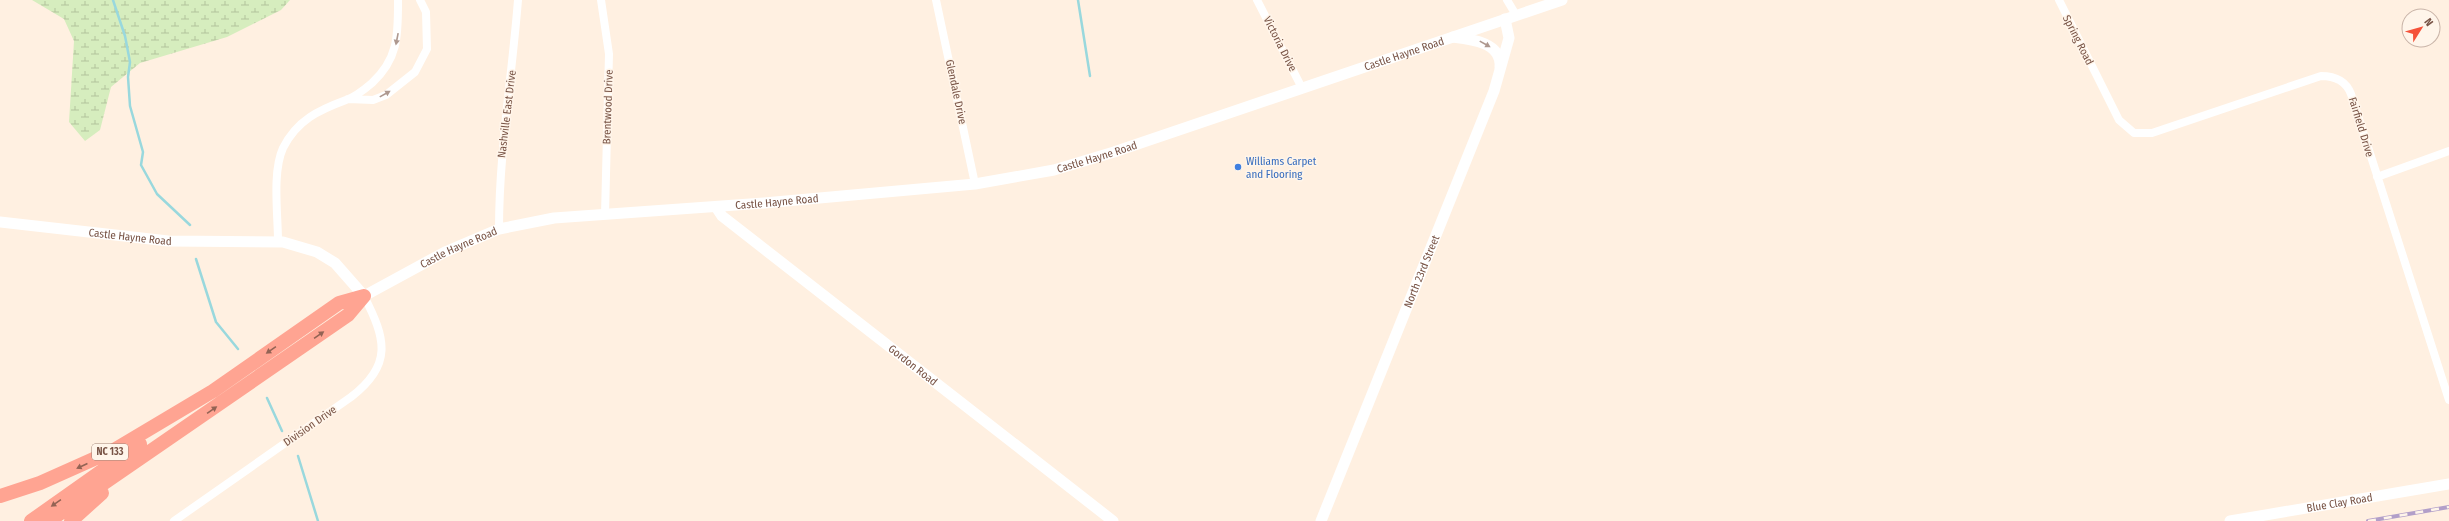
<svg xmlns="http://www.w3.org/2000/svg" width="2449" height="521" viewBox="0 0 2449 521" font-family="'Fira Sans Condensed',sans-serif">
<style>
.wetland{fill:url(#wetland-marsh)}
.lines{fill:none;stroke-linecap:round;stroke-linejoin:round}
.stream{stroke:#99d8dd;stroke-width:2.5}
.street{stroke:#fff;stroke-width:8}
.secondary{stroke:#fff;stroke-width:11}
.highway{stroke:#ffa492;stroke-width:14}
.rail-casing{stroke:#b29fc9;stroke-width:4}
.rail{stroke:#fff5ea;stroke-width:2.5;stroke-dasharray:8;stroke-linecap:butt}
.oneway{fill:#ae988f}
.oneway2{fill:#936354}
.shop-dot{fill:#3f7fe0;stroke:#fff5ea;stroke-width:1.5}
.labels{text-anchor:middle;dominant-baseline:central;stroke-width:3;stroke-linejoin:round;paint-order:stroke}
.shield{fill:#fff5ea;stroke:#a08476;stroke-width:1}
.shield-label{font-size:10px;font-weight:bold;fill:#785345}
.street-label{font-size:11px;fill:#785345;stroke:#fff5ea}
.shop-label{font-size:11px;fill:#366cbe;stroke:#fff5ea;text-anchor:start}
</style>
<defs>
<pattern id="wetland-marsh" width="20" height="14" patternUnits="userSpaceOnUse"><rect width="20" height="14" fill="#d6edbe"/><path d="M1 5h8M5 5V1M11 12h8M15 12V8" fill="none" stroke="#b2c39c"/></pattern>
</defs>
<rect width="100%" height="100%" fill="#fff0e1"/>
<path class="wetland" d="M18,0H290L281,10L227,37L140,63L111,87L100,130L85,141L69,122L74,41L64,19L32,0Z"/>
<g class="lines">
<path class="stream" d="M113,0L125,36L130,62L128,77L130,106L143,152L141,165L157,194L190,225
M1078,0L1090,76
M196,259L216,322L238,349
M267,398L282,431
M298,456L318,521"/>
<path class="street" d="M601,0L609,54L605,215
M936,0L975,184
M1257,0L1302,88
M1507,0L1516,15
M2059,0L2119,120L2134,133H2152L2321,76C2335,76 2346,81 2351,94L2449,400
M348,99L373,100L386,95L415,72L427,49L426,12L420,0
M2377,177L2449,151
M499,229C499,153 512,76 518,0
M278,241C278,215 272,172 283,148C297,120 319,110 346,100C355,97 365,89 372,83C399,58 398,34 398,0
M174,521L351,397C393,365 386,339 364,296"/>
<g class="secondary">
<path d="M1453,37C1470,39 1502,42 1500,67"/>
<path id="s1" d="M716,207L722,216L1113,521"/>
<path id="s2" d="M0,222L168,241L283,242L317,252L335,263L364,296L445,252L499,229L554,218L764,203L975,184L1054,170L1114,152L1562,0"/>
<path id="s3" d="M1321,521L1494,91L1509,38L1505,19"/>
<path id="s4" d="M2230,521L2449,484"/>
</g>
<path class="highway" d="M0,496L40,483L114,450L213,391L339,303L364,296
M31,521L140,444
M49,521L348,315L364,296
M71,521L102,493"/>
<defs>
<path id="rail" d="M2368,521L2449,507"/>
</defs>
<use href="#rail" class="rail-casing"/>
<use href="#rail" class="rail"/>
</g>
<defs><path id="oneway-solid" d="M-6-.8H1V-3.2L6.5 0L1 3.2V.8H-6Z"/></defs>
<g class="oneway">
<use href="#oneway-solid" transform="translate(397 39) rotate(101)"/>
<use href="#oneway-solid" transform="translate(1485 44) rotate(29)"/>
<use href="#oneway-solid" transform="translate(385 94) rotate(-29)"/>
</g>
<g class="oneway2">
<use href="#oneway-solid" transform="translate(319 335) rotate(-35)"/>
<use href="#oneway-solid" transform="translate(271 350) rotate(145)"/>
<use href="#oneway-solid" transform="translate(212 410) rotate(-35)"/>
<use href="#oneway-solid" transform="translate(82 466) rotate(155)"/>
<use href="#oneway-solid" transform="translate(56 503) rotate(145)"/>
</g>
<circle class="shop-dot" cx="1238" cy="167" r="4"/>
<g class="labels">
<rect class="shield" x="92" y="444" width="36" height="16" rx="3"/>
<g class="shield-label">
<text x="110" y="452">NC 133</text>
</g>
<g class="street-label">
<text transform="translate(2078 40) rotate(63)">Spring Road</text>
<text transform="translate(1280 44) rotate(63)">Victoria Drive</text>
<text stroke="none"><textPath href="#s2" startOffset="1463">Castle Hayne Road</textPath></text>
<text transform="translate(956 92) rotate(78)">Glendale Drive</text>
<text transform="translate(608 107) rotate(-88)">Brentwood Drive</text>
<text transform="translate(507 114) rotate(-83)">Nashville East Drive</text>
<text transform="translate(2361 127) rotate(73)">Fairfield Drive</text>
<text stroke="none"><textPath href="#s2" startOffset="1139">Castle Hayne Road</textPath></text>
<text stroke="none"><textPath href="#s2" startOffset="815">Castle Hayne Road</textPath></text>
<text stroke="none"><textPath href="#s2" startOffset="131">Castle Hayne Road</textPath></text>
<text stroke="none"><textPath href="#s2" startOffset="491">Castle Hayne Road</textPath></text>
<text stroke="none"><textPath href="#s3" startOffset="269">North 23rd Street</textPath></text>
<text stroke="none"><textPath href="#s1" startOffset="253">Gordon Road</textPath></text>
<text transform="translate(310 426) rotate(-35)">Division Drive</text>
<text stroke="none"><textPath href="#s4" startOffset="111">Blue Clay Road</textPath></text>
</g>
<g class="shop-label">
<text x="1246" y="161">Williams Carpet<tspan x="1246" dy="13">and Flooring</tspan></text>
</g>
</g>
<g transform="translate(2421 28) rotate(53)"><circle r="19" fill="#fff5ea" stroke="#c9b4a8"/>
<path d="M0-3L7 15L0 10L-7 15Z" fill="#f55239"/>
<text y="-6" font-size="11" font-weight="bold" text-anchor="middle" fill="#785345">N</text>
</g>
</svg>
